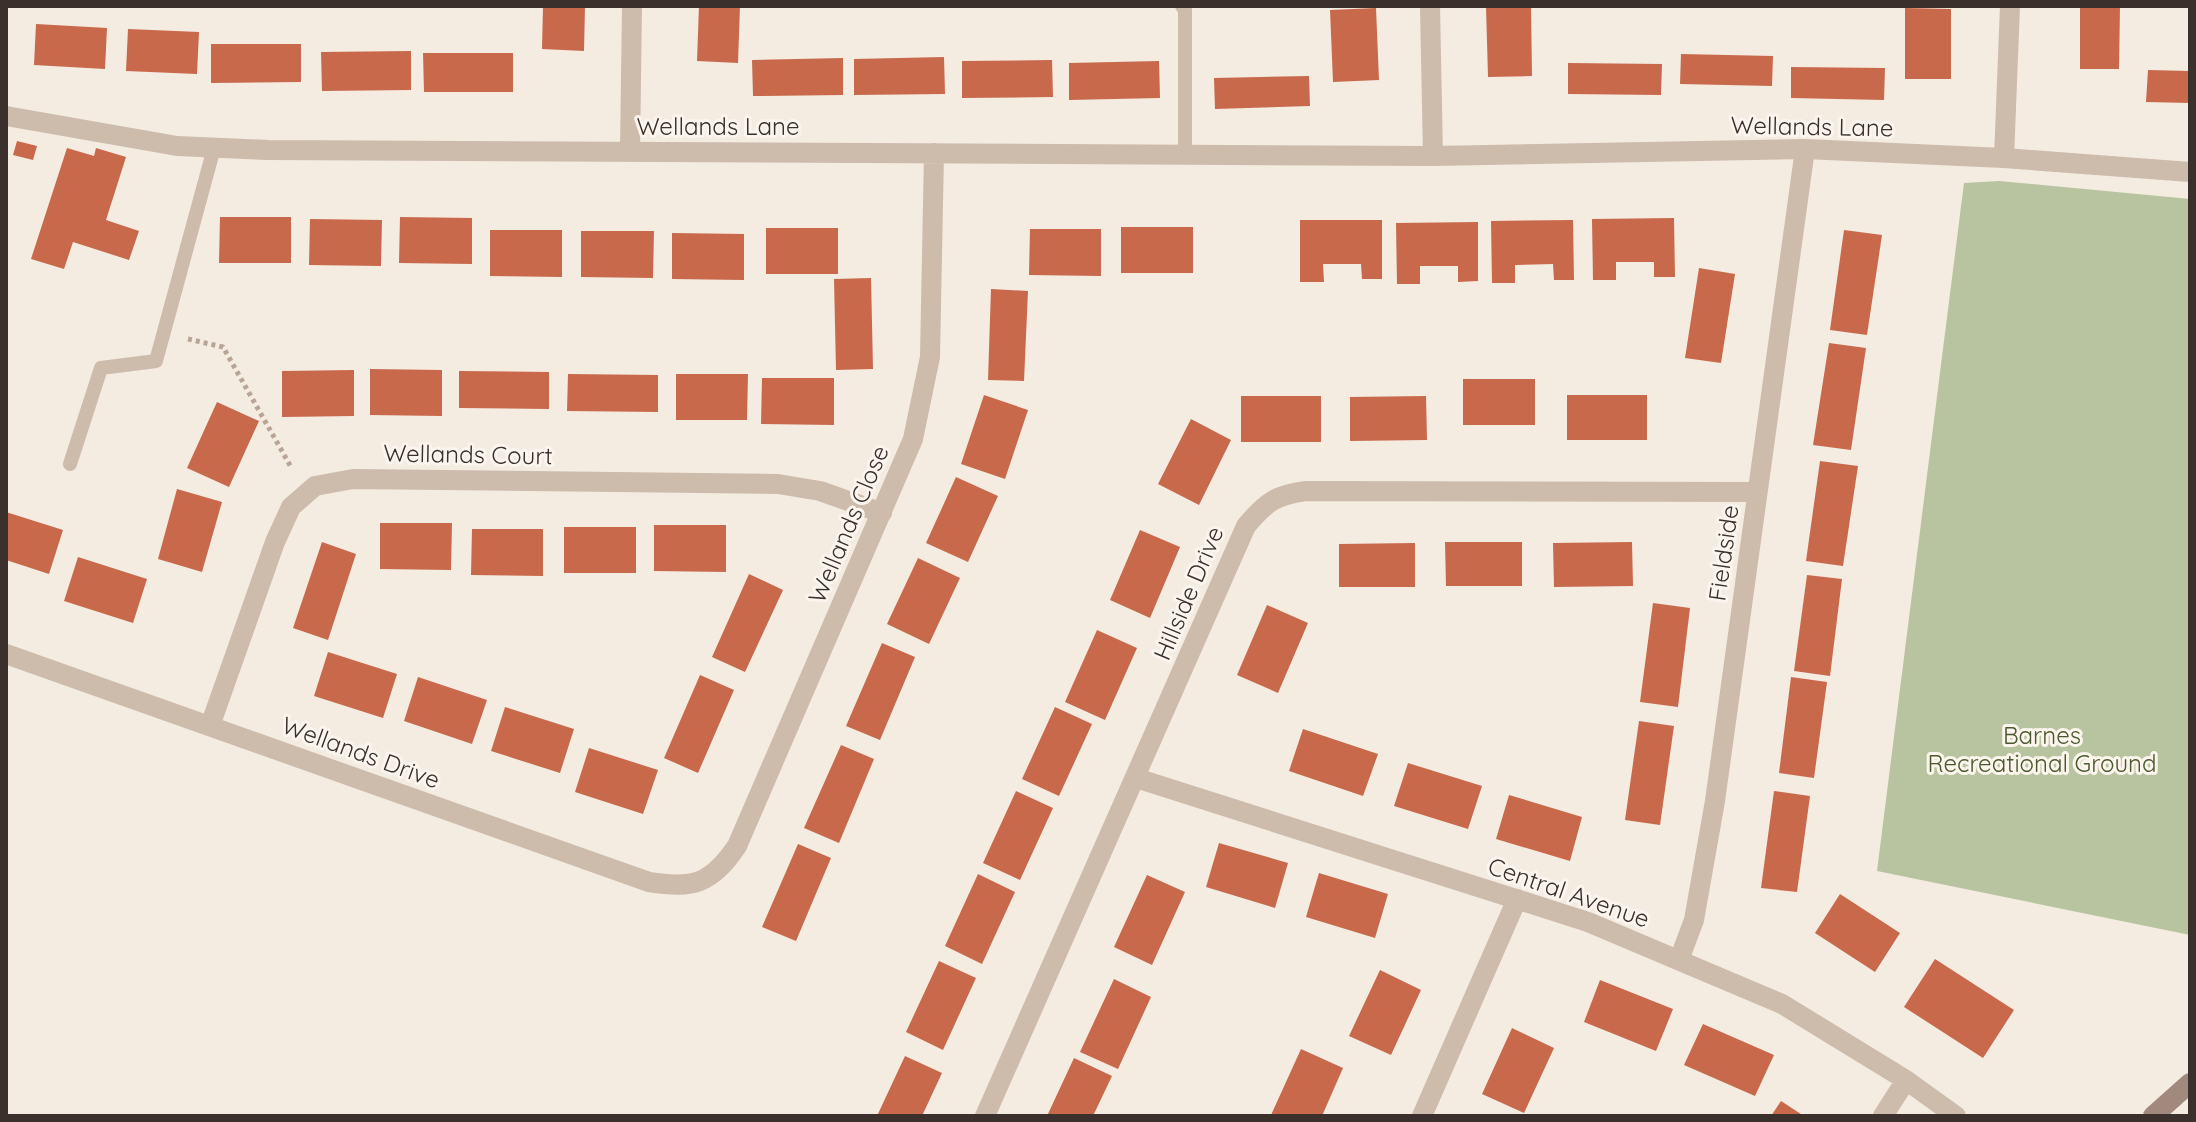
<svg xmlns="http://www.w3.org/2000/svg" width="2196" height="1122" viewBox="0 0 2196 1122" font-family="Quicksand,sans-serif">
<style>
.green{fill:#b8c4a0}
.building{fill:#c8694b}
.lines{fill:none;stroke-linecap:round;stroke-linejoin:round}
.path{stroke:#b9a596;stroke-width:5;stroke-dasharray:4 4;stroke-linecap:butt}
.lane{stroke:#cdbbac;stroke-width:14}
.street{stroke:#cdbbac;stroke-width:20}
.secondary{stroke:#a18a7d;stroke-width:20}
.labels{text-anchor:middle;dominant-baseline:central;stroke-width:6;stroke-linejoin:round;paint-order:stroke}
.street-label{font-size:24px;fill:#3b302b;stroke:#fbf5ee}
.park-label{font-size:24px;fill:#4a5a2e;stroke:#fbf5ee}
</style>
<rect width="100%" height="100%" fill="#f4ebe1"/>
<path class="green" d="M1999,181L2190,199V935L1877,871L1964,183Z"/>
<path class="building" d="M543,6H585L584,51L542,49Z
M699,6H740L738,63L697,61Z
M1486,6H1531L1532,76L1488,77Z
M2080,6H2120L2119,69H2080Z
M1376,8L1379,80L1333,82L1330,10Z
M1905,8L1951,9V79H1905Z
M36,24L107,28L105,69L34,65Z
M128,29L199,32L197,74L126,71Z
M211,44H301V82L211,83Z
M411,51V90L322,91L321,52Z
M423,53H513V92H424Z
M1681,54L1773,56L1772,86L1680,84Z
M944,57L945,94L854,95V59Z
M843,58V95L753,96L752,60Z
M1052,60L1053,97L962,98V61Z
M1159,61L1160,98L1069,100V63Z
M1568,63L1662,64L1661,95L1568,94Z
M1791,67L1885,68L1884,100L1791,98Z
M2148,70L2190,71V103L2146,102Z
M1309,76L1310,106L1215,109L1214,78Z
M17,141L37,146L33,160L13,155Z
M67,148L94,156L96,148L126,157L106,220L139,231L129,260L73,242L64,269L31,259Z
M220,217H291V263H219Z
M400,217L472,218V264L399,263Z
M1674,218L1675,277H1654V262H1616V280H1593L1592,219Z
M310,219L382,220L381,266L309,265Z
M1300,220H1382V279H1362L1361,264H1323L1324,282H1300Z
M1573,220L1574,280H1554L1553,264L1515,265V283H1492L1491,221Z
M1478,222V281L1458,282V266H1420V284H1397L1396,223Z
M1121,227H1193V273H1121Z
M766,228H838V274H766Z
M1030,229H1101V276L1029,275Z
M490,230H562V277L490,276Z
M1844,230L1882,235L1867,335L1830,330Z
M581,231H654L653,278L581,277Z
M672,233L744,234V280L672,279Z
M1699,268L1735,274L1721,363L1685,358Z
M871,278L873,369L836,370L834,279Z
M991,289L1028,291L1024,381L988,380Z
M1829,343L1866,348L1851,450L1813,445Z
M370,369L442,370V416L370,415Z
M354,370V416L282,417V371Z
M459,371L549,372V409L459,408Z
M568,374L658,375V412L567,411Z
M676,374H748L747,420H676Z
M762,378H834V425L761,424Z
M1463,379H1535V425H1463Z
M984,395L1028,410L1005,479L961,464Z
M1567,395H1647V440H1567Z
M1241,396H1321V442H1241Z
M1426,396L1427,440L1350,441V397Z
M217,402L259,421L229,487L187,468Z
M1191,419L1231,440L1199,505L1158,484Z
M1820,461L1858,466L1843,566L1806,561Z
M956,477L998,496L968,562L926,543Z
M177,489L222,502L202,572L158,559Z
M6,512L63,530L49,574L6,560Z
M380,523H452L451,570L380,569Z
M654,525H726V572L654,571Z
M564,527H636V573H564Z
M472,529H543V576L471,575Z
M1140,530L1180,547L1150,618L1110,600Z
M322,542L356,554L328,640L293,628Z
M1445,542H1522V586H1446Z
M1632,542L1633,586L1554,587L1553,543Z
M1415,543V587H1339V544Z
M78,557L147,579L133,623L64,601Z
M918,558L960,578L929,644L887,624Z
M749,574L783,590L745,672L712,657Z
M1807,575L1842,579L1830,676L1794,671Z
M1653,603L1690,608L1678,707L1640,702Z
M1267,605L1308,623L1278,693L1237,675Z
M1097,630L1137,648L1105,720L1065,702Z
M882,643L915,657L880,740L846,726Z
M328,652L397,674L383,718L314,696Z
M700,675L734,690L698,773L664,758Z
M418,677L487,700L472,744L404,721Z
M1791,677L1827,682L1814,778L1779,773Z
M505,707L574,729L560,773L491,751Z
M1055,707L1092,724L1059,796L1022,779Z
M1639,721L1674,726L1660,825L1625,820Z
M1303,729L1378,754L1363,796L1289,771Z
M841,745L874,759L839,843L804,828Z
M589,748L658,770L643,814L575,792Z
M1408,763L1482,786L1468,829L1394,806Z
M1016,791L1053,808L1020,880L983,863Z
M1774,791L1810,796L1797,892L1761,888Z
M1509,795L1582,817L1570,861L1496,839Z
M1219,843L1288,863L1275,908L1206,887Z
M798,844L831,858L796,941L762,927Z
M1319,873L1388,894L1375,938L1306,917Z
M978,874L1015,892L982,964L945,946Z
M1147,875L1185,892L1152,965L1114,947Z
M1840,894L1900,933L1875,972L1815,933Z
M1935,959L2014,1010L1983,1058L1904,1007Z
M939,961L976,978L943,1050L906,1032Z
M1380,970L1421,990L1391,1055L1349,1036Z
M1114,979L1151,997L1118,1069L1080,1052Z
M1600,980L1673,1009L1656,1051L1584,1022Z
M1703,1024L1774,1055L1755,1096L1684,1065Z
M1512,1028L1554,1048L1524,1113L1482,1094Z
M1301,1049L1343,1068L1322,1116H1274L1271,1115Z
M905,1056L942,1073L922,1116H877Z
M1074,1058L1112,1076L1093,1116H1047Z
M1781,1101L1804,1116H1771Z"/>
<g class="lines">
<path class="path" d="M188,339L223,347L291,467"/>
<path class="lane" d="M1182,6L1185,10V155
M70,464L101,368L156,361L214,148"/>
<path class="street" d="M1430,6L1433,156
M6,116L177,146L268,150L1433,156L1805,149L2004,158L2190,172
M630,152L632,6
M2004,158L2010,6
M6,654L649,882C694,889 711,884 737,846L913,439L930,357L934,153
M210,726L275,542L291,507L315,486L353,479L778,484L820,491L882,513
M1136,778L1588,922L1782,1004L1906,1080L1956,1116
M1679,960L1694,920L1715,801L1805,149
M985,1116L1246,526C1266,502 1276,495 1306,491L1757,492
M1422,1116L1517,899
M1883,1116L1906,1080"/>
<path class="secondary" d="M2153,1116L2190,1083"/>
</g>
<g class="labels">
<g class="street-label">
<text x="718" y="126">Wellands Lane</text>
<text transform="translate(1812 126) rotate(1)">Wellands Lane</text>
<text transform="translate(468 454) rotate(1)">Wellands Court</text>
<text transform="translate(848 524) rotate(-67)">Wellands Close</text>
<text transform="translate(1723 553) rotate(-82)">Fieldside</text>
<text transform="translate(1188 593) rotate(-67)">Hillside Drive</text>
<text transform="translate(361 752) rotate(20)">Wellands Drive</text>
<text transform="translate(1569 892) rotate(19)">Central Avenue</text>
</g>
<g class="park-label">
<text x="2042" y="735">Barnes<tspan x="2042" dy="28">Recreational Ground</tspan></text>
</g>
</g>
<rect width="2196" height="1122" fill="none" stroke="#3b302b" stroke-width="16"/>
</svg>
